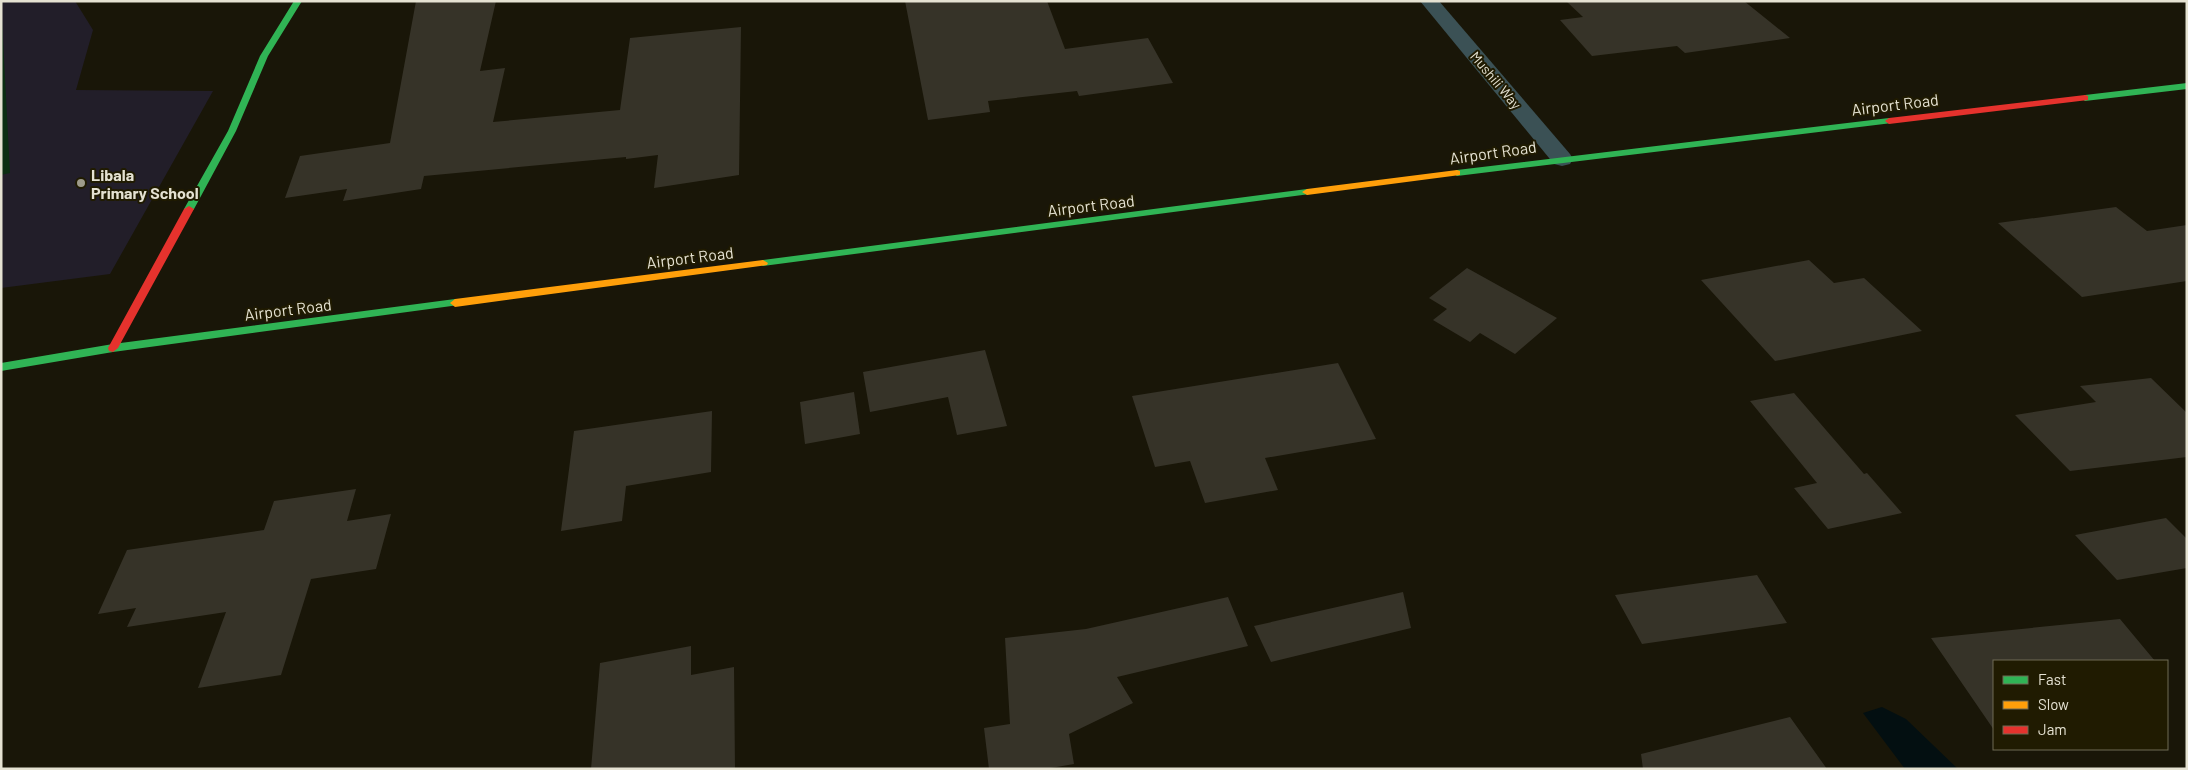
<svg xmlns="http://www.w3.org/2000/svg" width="2188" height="770" viewBox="0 0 2188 770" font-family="Barlow,sans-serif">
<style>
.education{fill:#221e29}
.green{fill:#0b2e12}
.water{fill:#030f11}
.building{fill:#363328}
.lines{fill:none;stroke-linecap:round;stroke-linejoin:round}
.street{fill:#3b5155;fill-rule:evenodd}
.fast{fill:#30b455;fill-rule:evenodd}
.slow{fill:#ff9f0a;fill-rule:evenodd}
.jam{fill:#e5322d;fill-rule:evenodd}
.poi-dot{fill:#9e9b8b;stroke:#201b01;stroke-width:2}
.labels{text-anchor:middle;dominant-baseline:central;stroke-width:4;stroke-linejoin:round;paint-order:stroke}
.far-street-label{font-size:14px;fill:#e5e2d2;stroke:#201b01}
.street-label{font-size:16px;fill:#e5e2d2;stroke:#201b01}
.poi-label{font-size:16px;font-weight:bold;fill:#e5e2d2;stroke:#201b01;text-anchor:start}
</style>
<rect width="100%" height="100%" fill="#191608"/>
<path class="education" d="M1,1H75L93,30L76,90L213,91L110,274L1,288Z"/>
<path class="green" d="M2,20L10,173L1,175V21Z"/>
<path class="water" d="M1882,707L1906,719L1958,769H1905L1863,713Z"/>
<path class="building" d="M416,1H496L480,71L505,68L493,122L620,110L630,38L741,27L739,175L654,188L658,155L626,159V157L424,176L421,189L343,201L347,189L285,198L300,156L390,143Z
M905,1H1047L1065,49L1148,38L1173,83L1079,96L1077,91L988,101L990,112L928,120Z
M1566,1H1744L1790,38L1685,53L1677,46L1592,56L1560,20L1583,17Z
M2116,207L2147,231L2187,225V281L2082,297L1998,223Z
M1809,260L1834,283L1864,278L1922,331L1775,361L1701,280Z
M1467,268L1557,318L1515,354L1480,333L1470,342L1433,320L1447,309L1429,298Z
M985,350L1007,426L957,435L948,397L870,412L863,372Z
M1338,363L1376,439L1265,458L1278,490L1205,503L1190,461L1155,467L1132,396Z
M2151,378L2187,413V457L2070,471L2015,415L2096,402L2080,386Z
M854,392L860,434L805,444L800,402Z
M1794,393L1864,474L1867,473L1902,513L1828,529L1794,488L1817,483L1750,401Z
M712,411L711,472L626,486L622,521L561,531L574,431Z
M356,489L347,521L391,514L376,569L311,579L281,675L198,688L226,612L127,627L136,608L98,614L127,550L264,530L274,501Z
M2166,518L2187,539V568L2117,580L2075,535Z
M1757,575L1787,623L1642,644L1615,595Z
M1403,592L1411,628L1271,662L1254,626Z
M1228,597L1248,646L1117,677L1133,703L1069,734L1074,764L1045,769H989L984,728L1010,724L1005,638L1086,629Z
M2120,619L2155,661H1994V730L1931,638Z
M691,646V675L734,667L735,769H591L600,663Z
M1790,717L1827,769H1643L1641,754Z"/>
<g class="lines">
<path class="street" d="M1420,1H1439L1570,154L1573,159L1570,164L1562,166L1554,164Z"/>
<path class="fast" d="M294,1H302L268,56L236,131L194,209L192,211H186L184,209L228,131L260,56Z
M2187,83V89L2085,101L2081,98L2085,95Z
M1889,118L1893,121L1892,123L1457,176L1452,173L1457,170Z
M1307,189L1310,190V194L763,266L758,263L763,260Z
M455,299L460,303L459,305L113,352L1,371V363L113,344Z"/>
<path class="slow" d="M1457,170L1460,171V175L1307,195L1302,192L1307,189Z
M763,260L768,263L767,265L455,307L450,303L455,299Z"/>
<path class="jam" d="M2085,95L2088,96V100L1889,124L1885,121L1889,118Z
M189,206L194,209L118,348L113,352L109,351L108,348L184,209Z"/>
</g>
<circle class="poi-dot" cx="81" cy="183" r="5"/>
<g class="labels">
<g class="far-street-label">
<text transform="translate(1496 80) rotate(50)">Mushili Way</text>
</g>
<g class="street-label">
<text transform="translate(1895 104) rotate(-7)">Airport Road</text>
<text transform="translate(1493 152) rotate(-8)">Airport Road</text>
<text transform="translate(1091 205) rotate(-7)">Airport Road</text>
<text transform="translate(690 257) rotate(-7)">Airport Road</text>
<text transform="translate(288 309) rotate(-7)">Airport Road</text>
</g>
<g class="poi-label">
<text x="91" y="174">Libala<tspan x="91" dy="18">Primary School</tspan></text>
</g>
</g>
<rect width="2188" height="770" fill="none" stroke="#e5e2d2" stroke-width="5"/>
<rect x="1993" y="660" width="175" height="90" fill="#201b01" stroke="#6f6b55"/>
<rect x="2003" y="676" width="25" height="8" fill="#30b455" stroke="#6f6b55"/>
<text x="2038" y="685" font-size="15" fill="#e5e2d2">Fast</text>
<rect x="2003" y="701" width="25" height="8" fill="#ff9f0a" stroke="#6f6b55"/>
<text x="2038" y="710" font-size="15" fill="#e5e2d2">Slow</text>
<rect x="2003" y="726" width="25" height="8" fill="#e5322d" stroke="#6f6b55"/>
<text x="2038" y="735" font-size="15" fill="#e5e2d2">Jam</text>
</svg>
